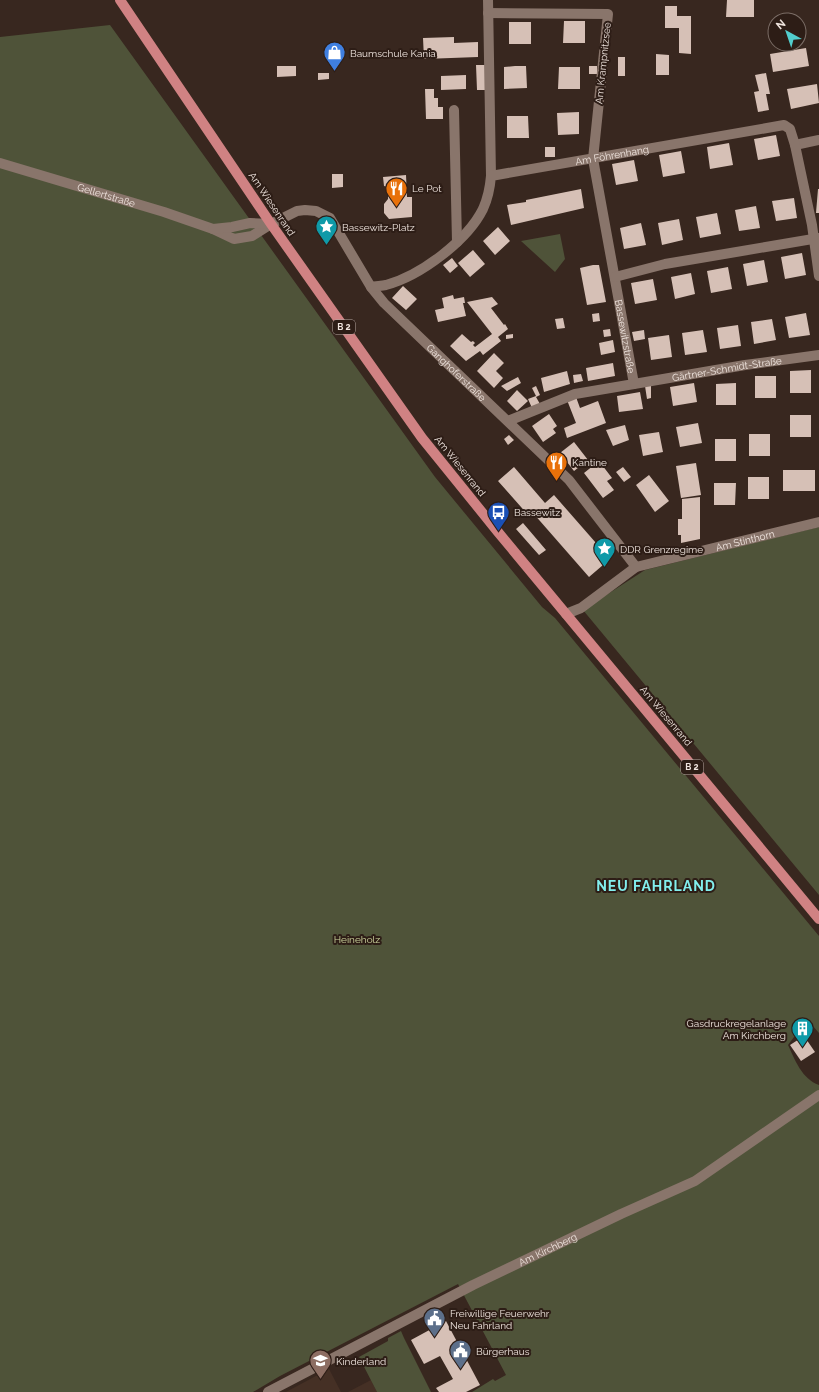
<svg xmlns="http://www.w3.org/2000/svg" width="819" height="1392" viewBox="0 0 819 1392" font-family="Raleway,sans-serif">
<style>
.built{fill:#453025}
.green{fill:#4f5339}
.building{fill:#d6c0b6}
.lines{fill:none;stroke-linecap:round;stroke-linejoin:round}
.minor{stroke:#89756b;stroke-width:10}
.major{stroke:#d08283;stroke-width:10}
.labels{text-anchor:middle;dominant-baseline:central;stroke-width:4;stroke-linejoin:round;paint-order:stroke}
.shield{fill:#2d1d16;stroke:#b5a8a2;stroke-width:1}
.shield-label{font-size:9px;font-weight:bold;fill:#efe4de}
.poi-label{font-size:10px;fill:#efe4de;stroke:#2d1d16;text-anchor:start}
.street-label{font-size:10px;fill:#efe4de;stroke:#2d1d16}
.park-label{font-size:10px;fill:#d0d8a0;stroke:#2d1d16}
.district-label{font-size:14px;font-weight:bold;letter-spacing:1px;fill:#82eeed;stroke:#2d1d16}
</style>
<rect width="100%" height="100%" fill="#38271f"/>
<path class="built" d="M329,1369L341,1392H286Z
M371,1380L377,1392H348Z"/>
<path class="green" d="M110,25L435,477L542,607L555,618L819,936V1033L812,1025L794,1037L788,1045C795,1060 802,1079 819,1085V1392H472L493,1379L495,1381L506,1375L458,1284L280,1376L253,1392H0V37Z
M560,234L565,259L555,272L521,241Z
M819,527V895L583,610L645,570Z
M401,1331L404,1338L431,1392H377L359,1357L388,1341V1338Z"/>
<path class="building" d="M727,0H754V17H726Z
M665,6H677V16H691V54L679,53V28H665Z
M564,21H585V43H563Z
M509,22H531V44H509Z
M454,37V43L478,42V57L424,59L423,38Z
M806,48L809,66L773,72L770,54Z
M656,54L669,55V75H656Z
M618,57H625V76H618Z
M476,65H485V90H477Z
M277,66H296V76L277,77Z
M515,66H526L527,88L504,89V67Z
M589,66H597V74H589Z
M559,67H580V89H558Z
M318,73H329V79L318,80Z
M766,73L770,94H766L769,110L758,112L754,92L759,91L755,75Z
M466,75V89L441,90V76Z
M817,84L819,103L791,109L787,89Z
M425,89H434V98H438V107H443V119H426Z
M579,112V134L558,135L557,113Z
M507,116H528L529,138H507Z
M776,135L780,156L758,160L754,139Z
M729,143L733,165L710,169L707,147Z
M545,147H555V157H545Z
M681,151L685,173L663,177L659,155Z
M634,160L638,181L616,185L612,164Z
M332,174H343V187L332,188Z
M406,175L407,197H412V217L389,219L384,213V204L388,199V187L384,186L383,177Z
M581,189L584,208L511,225L507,205L526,202V200Z
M818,189H819V213H816Z
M794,198L797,218L776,221L772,201Z
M756,206L760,228L739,231L735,210Z
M717,213L721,234L700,238L696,217Z
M679,219L683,240L662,245L658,223Z
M641,223L646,245L624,249L620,228Z
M498,227L510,241L495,255L483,241Z
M473,250L485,264L470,277L458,263Z
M802,253L806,275L785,279L781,257Z
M452,258L458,266L450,273L443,265Z
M764,260L768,282L747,286L743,264Z
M593,265H599L606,302L587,305L580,268Z
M728,267L732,289L711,293L707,271Z
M691,273L695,294L675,299L671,277Z
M653,279L657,300L635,304L631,283Z
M403,286L417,299L406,310L392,298Z
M453,295L454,299L464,297L465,303H463L466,316L438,322L435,310L444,308L442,298Z
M492,297L498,304L491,308L504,325L505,324L508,329L498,337L501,341L483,355L480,351L466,361L450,346L462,334L471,342L473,341L475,343L473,345L475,347L492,334L467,302Z
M599,313L600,321L593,322L592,314Z
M806,313L810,335L789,338L785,317Z
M563,318L565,328L557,329L555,319Z
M772,319L776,340L754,344L751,322Z
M738,325L741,346L720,349L717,328Z
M610,329L611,336L604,337L603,330Z
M644,330L645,339L634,341L632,332Z
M703,330L707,352L685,355L682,333Z
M513,334V338L506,339V335Z
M669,335L672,357L651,360L648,338Z
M613,340L615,352L601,355L599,343Z
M494,353L504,363L496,371L503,378L494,388L477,371Z
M613,363L615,376L588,381L586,368Z
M811,370V393H790V371Z
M567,371L570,384L544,392L541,378Z
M581,374L583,381L574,383L573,375Z
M755,376H776V398H755Z
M518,377L521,383L507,391L501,386Z
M694,383L697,402L673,406L670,387Z
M736,383V405H716V384Z
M651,385V398L647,399L645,386Z
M536,386L540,395L536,397L540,404L532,408L528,399L536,396L532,388Z
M517,390L528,401L517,411L507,401Z
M640,392L643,409L619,412L617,396Z
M576,397L580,408L598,401L606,423L567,438L564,428L576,423L567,400Z
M549,414L557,426L553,429L556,433L543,442L532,426Z
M790,415H811V437H790Z
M698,423L702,443L680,447L676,427Z
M625,425L629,440L613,446L606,430Z
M659,432L663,452L643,456L639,435Z
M749,434H770V456H749Z
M509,435L514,440L508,445L504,439Z
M715,439H736V461H715Z
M574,442L588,460L574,471L560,453Z
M599,461L612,478L607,481L614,490L603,498L584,473Z
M696,463L701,495L681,498L676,466Z
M514,467L545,503L554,495L610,559L589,577L533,513L529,516L498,481Z
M623,467L631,477L624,482L616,472Z
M783,470H815V491H783Z
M649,475L669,501L655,512L636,485Z
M748,477H769V499H748Z
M714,483H736L735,505H714Z
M700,497V539L681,543V535H678V519H682V499Z
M523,523L546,550L539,555L516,529Z
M804,1036L815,1052L801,1061L790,1045Z
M446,1321L480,1385L466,1392H439L436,1388L453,1379L440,1356L424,1364L411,1340Z"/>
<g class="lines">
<g class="minor">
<path d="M488,0L491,176"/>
<path id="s1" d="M488,13L608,14L593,159L634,384L575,394L508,421"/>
<path d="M454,110L457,242"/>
<path d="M795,145L819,140"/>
<path id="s2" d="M0,163L164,212L213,229L234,239L252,236L271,224L297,211L305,210L316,211L330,218L371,287L384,303L569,480L636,567"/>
<path d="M213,229L232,227L250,223L271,224"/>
<path d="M615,277L665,264L819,238"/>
<path id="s3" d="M371,287C376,286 381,286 386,285C420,276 467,241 483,209C488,198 490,188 491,176L784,125L790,129L795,145L812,225L819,276"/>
<path id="s4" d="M634,384L745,365L819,355"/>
<path id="s5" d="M566,614L581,608L636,567L819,522"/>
<path id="s6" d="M268,1392L473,1285L621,1214L695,1181L819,1095"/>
</g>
<path class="major" d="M120,0L271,224L422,438L498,532L819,919"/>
</g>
<defs>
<symbol id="shop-pin" viewBox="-11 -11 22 30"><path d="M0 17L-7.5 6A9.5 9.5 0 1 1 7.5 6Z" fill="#3f7fe0" stroke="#2d1d16"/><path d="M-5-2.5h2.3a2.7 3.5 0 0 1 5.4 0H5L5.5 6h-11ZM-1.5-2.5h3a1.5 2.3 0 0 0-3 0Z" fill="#fff"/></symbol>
<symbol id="restaurant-pin" viewBox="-11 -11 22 30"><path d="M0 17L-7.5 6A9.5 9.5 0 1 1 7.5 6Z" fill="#e8710a" stroke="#2d1d16"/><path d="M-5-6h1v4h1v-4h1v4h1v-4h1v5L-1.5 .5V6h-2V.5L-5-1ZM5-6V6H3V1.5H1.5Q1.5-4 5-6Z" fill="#fff"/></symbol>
<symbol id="sight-pin" viewBox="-11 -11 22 30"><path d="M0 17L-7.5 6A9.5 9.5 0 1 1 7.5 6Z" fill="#0f9aa8" stroke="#2d1d16"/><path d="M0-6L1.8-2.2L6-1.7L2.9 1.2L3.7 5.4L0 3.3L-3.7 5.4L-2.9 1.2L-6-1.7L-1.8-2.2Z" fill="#fff"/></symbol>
<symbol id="bus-pin" viewBox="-11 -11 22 30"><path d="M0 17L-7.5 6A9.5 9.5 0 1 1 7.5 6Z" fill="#1a4fb4" stroke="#2d1d16"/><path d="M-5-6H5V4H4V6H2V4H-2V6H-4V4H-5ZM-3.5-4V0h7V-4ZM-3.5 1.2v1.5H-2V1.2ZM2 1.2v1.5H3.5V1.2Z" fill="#fff"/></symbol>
<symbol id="building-pin" viewBox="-11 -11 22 30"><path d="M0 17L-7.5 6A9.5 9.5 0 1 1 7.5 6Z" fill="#0f9aa8" stroke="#2d1d16"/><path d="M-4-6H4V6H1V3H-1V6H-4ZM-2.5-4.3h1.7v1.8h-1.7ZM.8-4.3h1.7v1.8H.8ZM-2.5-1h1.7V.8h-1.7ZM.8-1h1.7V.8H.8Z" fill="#fff"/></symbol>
<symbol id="civic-pin" viewBox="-11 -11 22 30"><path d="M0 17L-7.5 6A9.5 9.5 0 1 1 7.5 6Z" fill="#5c6f8a" stroke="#2d1d16"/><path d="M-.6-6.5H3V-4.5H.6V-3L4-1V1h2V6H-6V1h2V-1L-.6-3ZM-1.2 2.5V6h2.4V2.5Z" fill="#fff"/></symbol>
<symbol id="school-pin" viewBox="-11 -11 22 30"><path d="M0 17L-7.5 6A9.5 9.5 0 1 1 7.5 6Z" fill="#8d6e63" stroke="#2d1d16"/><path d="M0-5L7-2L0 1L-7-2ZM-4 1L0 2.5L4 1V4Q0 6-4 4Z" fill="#fff"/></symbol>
</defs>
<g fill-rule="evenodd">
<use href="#shop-pin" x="322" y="40" width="25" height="34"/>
<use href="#restaurant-pin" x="384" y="176" width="25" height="34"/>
<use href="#sight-pin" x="314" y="214" width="25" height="34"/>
<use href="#restaurant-pin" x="544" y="450" width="25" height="34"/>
<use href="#bus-pin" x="486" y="500" width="25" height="34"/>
<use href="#sight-pin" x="592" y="536" width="25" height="34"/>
<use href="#building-pin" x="790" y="1016" width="25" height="34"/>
<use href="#civic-pin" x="422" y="1306" width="25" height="34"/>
<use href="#civic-pin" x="448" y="1338" width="25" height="34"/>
<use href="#school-pin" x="308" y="1348" width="25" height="34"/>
</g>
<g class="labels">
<g class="shield">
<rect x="333" y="320" width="22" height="14" rx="3"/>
<rect x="681" y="760" width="22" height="14" rx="3"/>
</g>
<g class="shield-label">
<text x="344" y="327">B 2</text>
<text x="692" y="767">B 2</text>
</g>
<g class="poi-label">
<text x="350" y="53">Baumschule Kania</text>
<text x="412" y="188">Le Pot</text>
<text x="342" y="227">Bassewitz-Platz</text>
<text x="572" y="462">Kantine</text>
<text x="514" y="512">Bassewitz</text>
<text x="620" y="549">DDR Grenzregime</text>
<text x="786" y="1023" text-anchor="end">Gasdruckregelanlage<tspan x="786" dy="12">Am Kirchberg</tspan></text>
<text x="450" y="1313">Freiwillige Feuerwehr<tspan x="450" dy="12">Neu Fahrland</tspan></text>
<text x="476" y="1351">Bürgerhaus</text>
<text x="336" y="1361">Kinderland</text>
</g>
<g class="street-label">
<text transform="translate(603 63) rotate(-84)">Am Krampnitzsee</text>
<text stroke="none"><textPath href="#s3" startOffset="298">Am Föhrenhang</textPath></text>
<text stroke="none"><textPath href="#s2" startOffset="111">Gellertstraße</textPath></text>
<text transform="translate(272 204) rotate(56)">Am Wiesenrand</text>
<text stroke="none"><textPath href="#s1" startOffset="446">Bassewitzstraße</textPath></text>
<text stroke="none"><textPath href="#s4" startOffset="94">Gärtner-Schmidt-Straße</textPath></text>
<text stroke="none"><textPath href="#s2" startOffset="552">Ganghoferstraße</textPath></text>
<text transform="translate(460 466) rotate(51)">Am Wiesenrand</text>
<text stroke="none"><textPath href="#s5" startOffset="197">Am Stinthorn</textPath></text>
<text transform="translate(666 716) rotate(50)">Am Wiesenrand</text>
<text stroke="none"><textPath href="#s6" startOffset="314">Am Kirchberg</textPath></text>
</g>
<g class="park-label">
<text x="357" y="939">Heineholz</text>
</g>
<g class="district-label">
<text x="656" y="886">NEU FAHRLAND</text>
</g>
</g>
<g transform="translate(787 32) rotate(320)"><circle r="19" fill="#2d1d16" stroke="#7b6d66"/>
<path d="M0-3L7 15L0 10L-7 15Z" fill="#52cdcd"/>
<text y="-6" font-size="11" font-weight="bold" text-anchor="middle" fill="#efe4de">N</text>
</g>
</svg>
